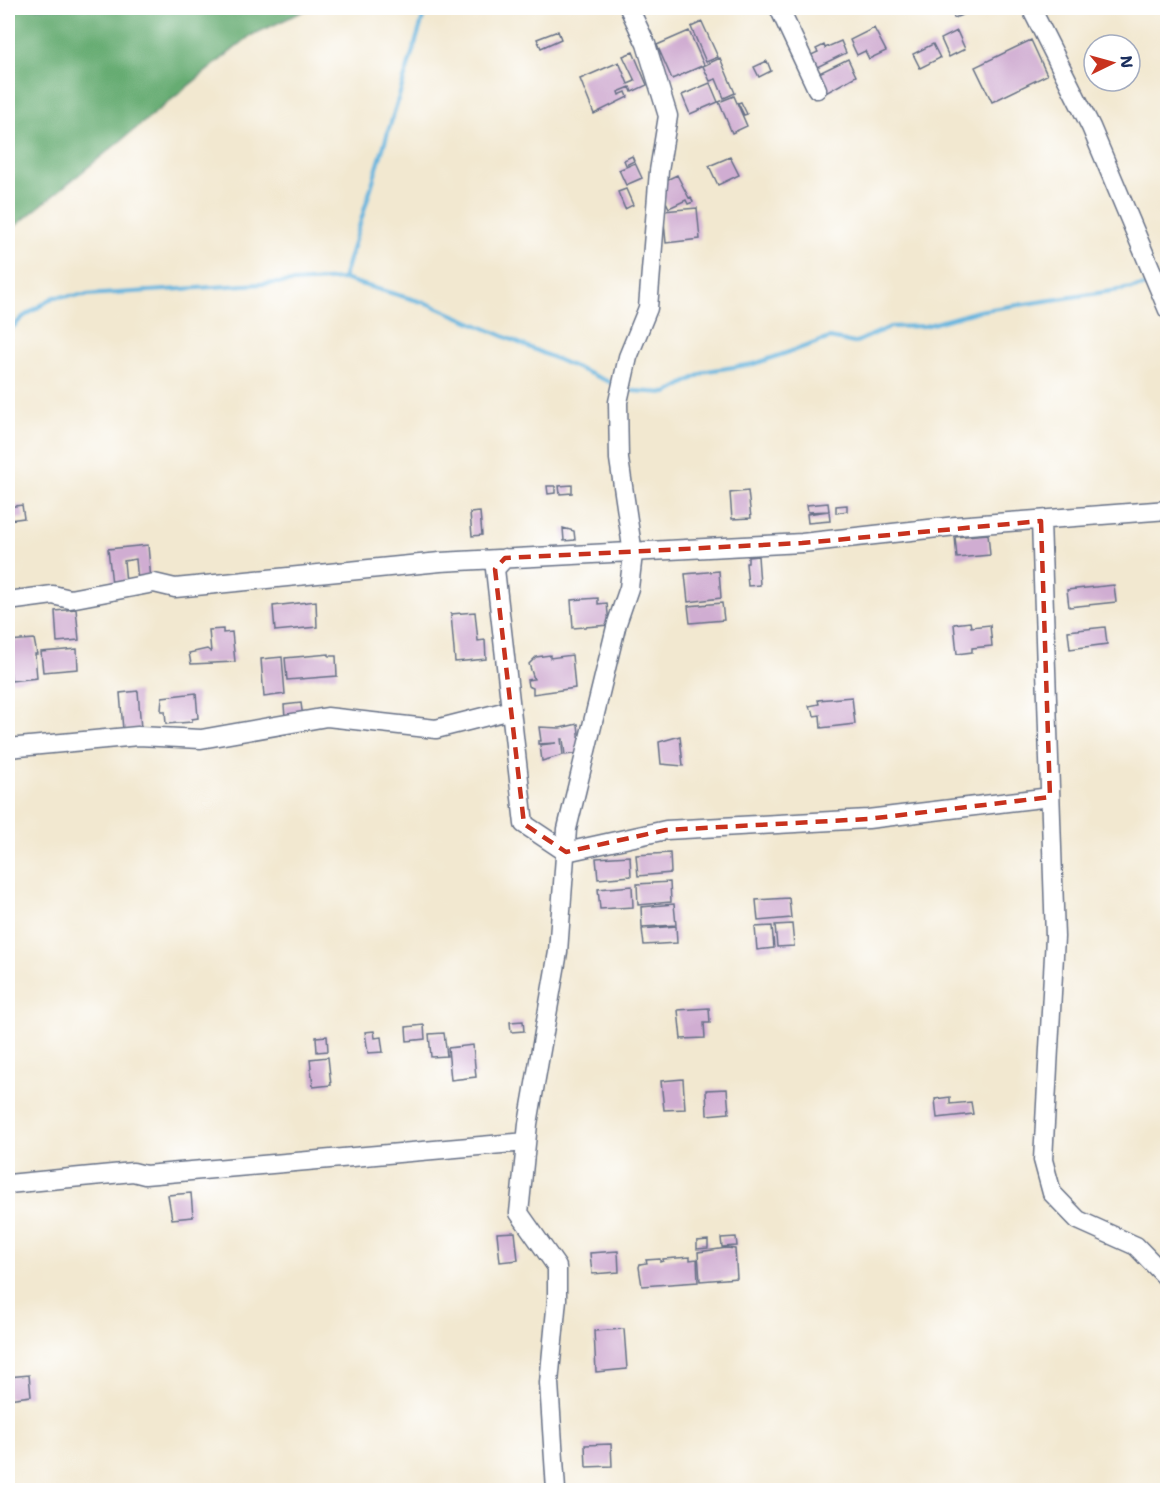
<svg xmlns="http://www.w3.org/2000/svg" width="1175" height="1498" viewBox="0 0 1175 1498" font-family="'Shantell Sans',sans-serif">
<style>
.forest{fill:#66ac72;stroke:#406e68;stroke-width:1.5}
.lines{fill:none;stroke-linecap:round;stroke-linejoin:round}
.stream{stroke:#63b4de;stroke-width:4}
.building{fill:#d0add2}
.minor-casing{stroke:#667086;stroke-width:21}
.minor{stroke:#fff;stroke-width:18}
.marked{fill:none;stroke:#c8321e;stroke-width:4.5;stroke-dasharray:12 8;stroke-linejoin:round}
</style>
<rect width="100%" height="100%" fill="#fff"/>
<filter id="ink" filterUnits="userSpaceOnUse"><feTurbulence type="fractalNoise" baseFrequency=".0167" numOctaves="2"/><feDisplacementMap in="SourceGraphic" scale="12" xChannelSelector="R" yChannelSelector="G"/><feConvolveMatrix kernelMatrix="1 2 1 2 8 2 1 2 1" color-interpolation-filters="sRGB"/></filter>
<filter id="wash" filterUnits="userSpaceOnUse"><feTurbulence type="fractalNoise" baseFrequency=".008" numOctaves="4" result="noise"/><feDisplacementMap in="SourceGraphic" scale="24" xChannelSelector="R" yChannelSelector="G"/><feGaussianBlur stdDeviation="1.35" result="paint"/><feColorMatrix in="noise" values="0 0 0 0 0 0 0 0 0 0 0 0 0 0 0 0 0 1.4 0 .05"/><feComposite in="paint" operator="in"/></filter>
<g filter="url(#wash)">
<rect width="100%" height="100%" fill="#f2e8d0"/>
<path class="forest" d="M8,8H310L250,36L8,232Z"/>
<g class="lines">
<path class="stream" d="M343,279L426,8
M8,332L23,317L54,297L343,279L429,304L614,384
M633,391L667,393L707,371L754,364L830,338L854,343L890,327L925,326L978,311L1152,285"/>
</g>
<g id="blocks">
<path class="building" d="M951,8H972L973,11L954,18Z
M702,22L718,57L706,62L691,27Z
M874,28L886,51L869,59L865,51L857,55L850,40Z
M558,31L561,39L541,48L537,39Z
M689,31L704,65L672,79L657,45Z
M957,31L965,49L949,57L941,39Z
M1031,40L1047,75L992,102L975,67Z
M841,41L846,53L813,69L807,57L818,52L816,49L824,45L825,48Z
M933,44L940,58L920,68L913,54Z
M633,52L647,85L632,92L630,87L618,92L619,95L626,92L628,97L594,114L580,79L619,62L628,84L635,81L623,56Z
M720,58L735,93L724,98L716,79L710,81L703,66Z
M848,59L856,76L824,94L815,75Z
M767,61L771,71L759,77L754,67Z
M710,83L718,102L690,114L682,95Z
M734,96L747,126L732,133L719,102Z
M741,102L747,114L744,115L738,103Z
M632,156L634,161L626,165L624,160Z
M730,157L739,175L718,185L709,166Z
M635,163L642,178L626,185L619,170Z
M677,175L689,198L691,197L693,202L688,204L686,200L669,208L660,189L662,182Z
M626,189L633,205L625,209L618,192Z
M697,208L700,239L666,243L663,211Z
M572,485V493L560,494L559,486Z
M547,486H555V493L548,494Z
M748,491L751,518L732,519L730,493Z
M828,503L829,511L808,512L807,505Z
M22,505L24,518L9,520L8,507Z
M847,505V511L836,513V506Z
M829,511L830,521L808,523L807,514Z
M480,512L482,535L472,536L470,513Z
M563,528L574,531L575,540L564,541Z
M988,534L990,555L957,558L955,537Z
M148,545L151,581L138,582L136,559L124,561L126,583L112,584L108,549Z
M758,556L760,585L748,586L746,563H748V557Z
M719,571L721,598L688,602L685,574Z
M1114,585L1116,602L1069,607L1067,590Z
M598,598V604L607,603L609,625L573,628L571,600Z
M316,601L317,627L275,631L273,606Z
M722,603L724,620L690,623L688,606Z
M76,609L79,640L57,642L55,611Z
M475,612L478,641L485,640L486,659L455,662L451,614Z
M970,622L971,627L990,625L992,646L972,648V652L957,654L954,624Z
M1105,627L1107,644L1070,649L1068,631Z
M223,629V633L232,632L235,662L191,664L189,653L207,649L211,652L209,630Z
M34,639L37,654H35L37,678L11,681L8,641Z
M77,649L78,669L43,672L41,652Z
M329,654V656H336L337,676L287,680L285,658Z
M550,655V658L572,655L575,688L533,694V688L528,686L527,680L534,679L529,664L536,657Z
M282,657L285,694L264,697L261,659Z
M138,691L141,729L123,730L120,693Z
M196,693L198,718L192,719V722L166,724L165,711H161L162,697Z
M852,697L855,724L821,728L820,715L814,716L813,711L810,709L809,706L819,704L818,700Z
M301,703L303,718L285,717L284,705Z
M578,724L581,753L565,755L563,739H561L563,755L542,761L540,745L556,743L538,744V741H541L539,727L560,728Z
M680,736L683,766L661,764L659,742Z
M670,853L671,873L638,876L636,855Z
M630,856L631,876L598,879L596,858Z
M670,882L671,902L638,905L637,884Z
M632,886L633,907L600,909L598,889Z
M789,898L791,918L758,921L756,900Z
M674,904L676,925L642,927L641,907Z
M792,924L794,946L777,947L775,925Z
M676,926L677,943L644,945L642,929Z
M772,926L774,948L757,950L755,927Z
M709,1008L710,1023H704L705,1038L681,1039L678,1010Z
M523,1021L524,1031L511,1032L510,1022Z
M424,1025L425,1039L407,1041L406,1027Z
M374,1031L375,1038L381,1037L383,1052L368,1053L365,1032Z
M444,1033L447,1056L431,1057L429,1034Z
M327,1036L328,1051L317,1052L316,1037Z
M473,1045L476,1077L451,1080L448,1048Z
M328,1057L331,1085L313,1087L310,1059Z
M683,1079L685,1109L664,1110L661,1081Z
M727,1089L729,1113L707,1115L706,1090Z
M950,1097V1104L971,1102L973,1114L937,1118L935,1099Z
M191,1193L193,1217L172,1219L168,1195Z
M515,1232L518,1260L500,1262L497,1233Z
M736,1237L737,1246L722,1247L721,1238Z
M708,1240V1248L697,1249V1241Z
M727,1248L735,1249L737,1278L700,1281L698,1252Z
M618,1251L619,1272L592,1274L590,1253Z
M690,1257V1260L697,1259L698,1282L642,1286L639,1267L640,1264L647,1263L646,1260L660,1259V1262L663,1261V1259Z
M624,1329L627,1369L596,1372L594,1331Z
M29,1375L31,1396L8,1399V1377Z
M611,1444L612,1466L586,1467L585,1445Z"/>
</g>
</g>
<g filter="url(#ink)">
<use href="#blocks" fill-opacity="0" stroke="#667086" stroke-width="1.5"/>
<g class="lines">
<defs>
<path id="minor" d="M779,8L817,89
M1031,8L1091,127L1168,310
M1041,521L1055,937L1043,1160L1052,1193L1078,1220L1136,1246L1168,1279
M505,558L495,569L524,824L566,852L666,830L868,819L1050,797
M8,601L53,595L70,599L154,583L175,588L440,562L802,543L956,526L1168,510
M8,748L138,736L201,739L327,717L436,729L511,710
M8,1184L133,1172L145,1175L526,1142
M556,1490L549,1383L557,1299V1267L519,1213L528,1124L558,952L567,829L617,623L629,588L633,554L619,459L618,402L628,357L648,308L659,171L668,116L646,44L629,8"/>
</defs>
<use href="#minor" class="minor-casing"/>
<use href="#minor" class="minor"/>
</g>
</g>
<path class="marked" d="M1041,521L1050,797L868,819L666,830L566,852L524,824L495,569L505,558L802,543Z"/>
<rect width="1175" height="1498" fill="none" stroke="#fff" stroke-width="30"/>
<g transform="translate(1112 63) rotate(85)"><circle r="28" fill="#ffffff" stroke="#a4acbf" stroke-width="1.5"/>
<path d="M0-4.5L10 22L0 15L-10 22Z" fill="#c8321e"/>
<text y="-9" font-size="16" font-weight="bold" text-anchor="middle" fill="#1b2f5e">N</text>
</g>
</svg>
